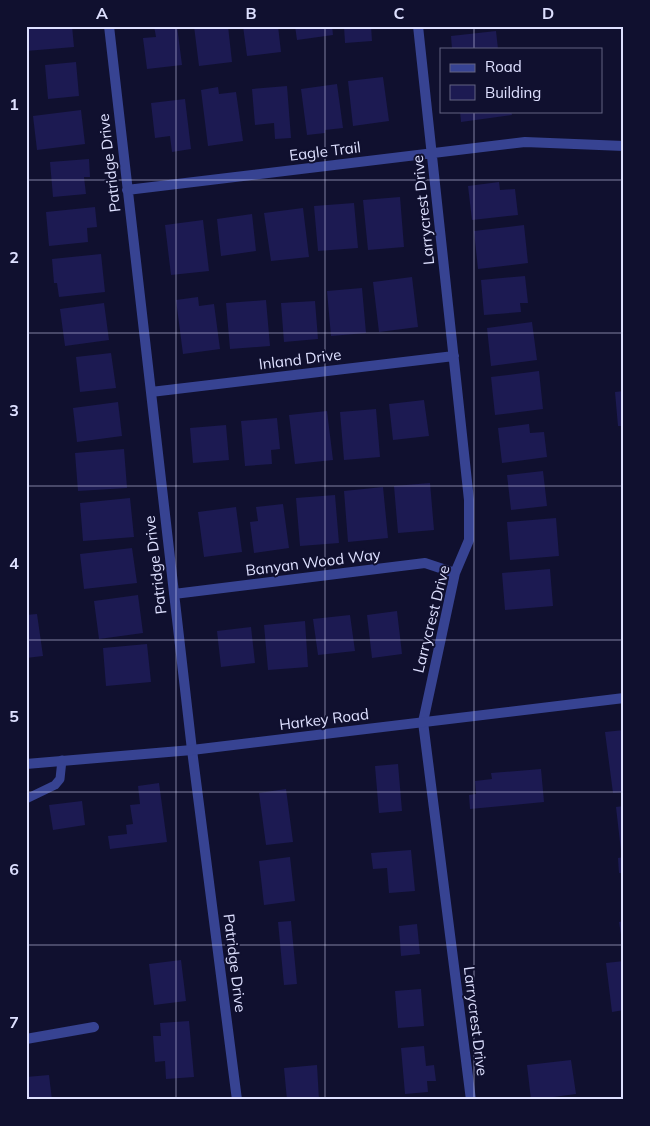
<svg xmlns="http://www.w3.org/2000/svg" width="650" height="1126" viewBox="0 0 650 1126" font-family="Mulish,sans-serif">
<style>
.building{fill:#1c1a52}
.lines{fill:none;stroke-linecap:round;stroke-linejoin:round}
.service{stroke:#374392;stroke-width:9}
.minor{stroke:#374392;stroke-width:10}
.tertiary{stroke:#374392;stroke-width:10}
.grid{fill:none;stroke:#dee0ff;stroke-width:1;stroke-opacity:0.55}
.labels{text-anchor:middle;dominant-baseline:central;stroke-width:4;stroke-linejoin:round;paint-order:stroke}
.street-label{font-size:15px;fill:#dee0ff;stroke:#10102f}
.neatline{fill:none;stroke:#dee0ff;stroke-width:2}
.grid-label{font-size:16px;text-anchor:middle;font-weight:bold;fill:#dee0ff}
</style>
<rect width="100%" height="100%" fill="#10102f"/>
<path class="building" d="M26,26H72L74,47L26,51Z
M154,26H177L182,65L147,69L143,38L156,37Z
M194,26H228L232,62L199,66Z
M243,26H278L281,52L247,56Z
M295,26H332L333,35L297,40Z
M344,26H371L372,41L345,43Z
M496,31L498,49H452L451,36Z
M76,62L79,96L48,99L45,65Z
M383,77L389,121L353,126L348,81Z
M337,84L343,128L325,130V133L307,135L301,89Z
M287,86L291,138L275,139L274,123L255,125L252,89Z
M218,87L219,94L236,92L243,141L208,146L201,90Z
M185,99L191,149L172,152L170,136L155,138L151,103Z
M81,110L85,144L37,150L33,116Z
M460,111H511L512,115L461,122Z
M89,159L90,177H84L86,194L53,197L50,162Z
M499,182L500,190L515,189L518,215L472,220L468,186Z
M400,197L404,247L368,250L363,200Z
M354,203L358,248L318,251L314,206Z
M95,207L97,227L87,228L88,242L49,246L46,212Z
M303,208L309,257L271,261L264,213Z
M252,214L256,251L221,256L217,219Z
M203,220L209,271L171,275L165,225Z
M524,225L528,263L478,269L474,231Z
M101,254L105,292L59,297L57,283H54L52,259Z
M525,276L528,303H520L521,312L484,315L481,280Z
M412,277L418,327L379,332L373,282Z
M362,288L366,333L331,336L327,291Z
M198,297L199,306L214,304L220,349L183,354L176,300Z
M266,300L270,346L230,349L226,303Z
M315,301L318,339L284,342L281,303Z
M104,303L109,340L65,346L60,309Z
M532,322L537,360L491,366L487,328Z
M111,353L116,388L80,392L76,357Z
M539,371L543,409L495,415L491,377Z
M624,391V426H618L615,392Z
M424,400L429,436L393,440L389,404Z
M118,402L122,436L77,442L73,408Z
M376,409L380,457L344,460L340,412Z
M327,411L333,460L295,464L289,415Z
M277,418L280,449L271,450L272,464L245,466L241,421Z
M529,424L530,433L544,432L547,457L502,463L498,428Z
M226,425L229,460L193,463L190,428Z
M124,449L127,488L78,491L75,453Z
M543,471L547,506L511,510L507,475Z
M430,483L434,530L398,533L394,486Z
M383,487L388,538L348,542L344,491Z
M335,495L339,543L300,546L296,498Z
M130,498L134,537L83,541L80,503Z
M283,504L289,548L254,553L250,522L258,521L256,507Z
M236,507L242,552L204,557L198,512Z
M556,518L559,556L510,560L507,522Z
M132,548L137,583L84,589L80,554Z
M550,569L553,606L505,610L502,573Z
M138,595L143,633L99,639L94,601Z
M397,611L402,654L372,658L367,615Z
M37,614L43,656L26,658V615Z
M350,615L355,651L318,655L313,619Z
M305,621L308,667L268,670L264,625Z
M251,627L255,663L221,667L217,631Z
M147,644L151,682L106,686L103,648Z
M624,730V792L613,793L605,732Z
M398,764L402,811L379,813L375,766Z
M541,769L544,802L470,809L469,795L476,794L475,781L492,779L491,773Z
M159,783L167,842L110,849L108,836L127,834L126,825L133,824L130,805L140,804L138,786Z
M286,789L293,842L266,845L259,793Z
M82,801L85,825L53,830L49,805Z
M624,806V850L621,851L616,807Z
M411,850L415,891L389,893L387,868L373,869L371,853Z
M290,857L295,901L264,905L259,861Z
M624,857V873H619L618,858Z
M291,921L297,984L284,985L278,922Z
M624,921V941H622L619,922Z
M417,924L420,954L401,956L399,926Z
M181,960L186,1001L154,1005L149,964Z
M624,961V1010L612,1012L606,963Z
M421,989L424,1026L398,1028L395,991Z
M189,1021L194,1077L166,1079L165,1061L155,1062L153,1036H161L160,1023Z
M424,1046L426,1066L434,1065L436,1081H427L428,1092L405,1094L401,1048Z
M571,1060L576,1094L531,1100L527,1065Z
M317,1065L319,1100H287L284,1068Z
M49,1075L52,1100H26V1077Z"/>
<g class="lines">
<path class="service" d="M26,799L55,785L60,779L62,760"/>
<path class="minor" d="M109,26L192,750L237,1100
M418,26L469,500V540L455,573L423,722L471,1100
M127,190L525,142L624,146
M151,392L454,356
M174,594L425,563L455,573
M26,1039L94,1027"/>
<path class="tertiary" d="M26,764L192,750L624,698"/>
</g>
<path class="grid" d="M176,26V1100M325,26V1100M474,26V49M474,111V1100M26,180H624M26,333H624M26,486H624M26,640H624M26,792H624M26,945H624"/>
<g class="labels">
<g class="street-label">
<text transform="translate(325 151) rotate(-7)">Eagle Trail</text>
<text transform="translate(109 163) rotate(-97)">Patridge Drive</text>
<text transform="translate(423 210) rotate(-96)">Larrycrest Drive</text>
<text transform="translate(300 359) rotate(-7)">Inland Drive</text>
<text transform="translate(313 562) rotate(-7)">Banyan Wood Way</text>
<text transform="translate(155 565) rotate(-97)">Patridge Drive</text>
<text transform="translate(431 619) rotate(-76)">Larrycrest Drive</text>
<text transform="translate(324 719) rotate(-7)">Harkey Road</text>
<text transform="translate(235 963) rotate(83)">Patridge Drive</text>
<text transform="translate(476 1021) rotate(83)">Larrycrest Drive</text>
</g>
</g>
<rect width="650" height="1126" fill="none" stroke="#10102f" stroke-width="55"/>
<rect x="440" y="48" width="162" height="65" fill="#10102f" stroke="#626382"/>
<rect x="450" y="64" width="25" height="8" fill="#374392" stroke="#626382"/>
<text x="485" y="72" font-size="15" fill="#dee0ff">Road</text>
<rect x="450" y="85" width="25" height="15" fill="#1c1a52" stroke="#626382"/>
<text x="485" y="98" font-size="15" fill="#dee0ff">Building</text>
<rect x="28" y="28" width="594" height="1070" class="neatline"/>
<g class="grid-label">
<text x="102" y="19">A</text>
<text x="251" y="19">B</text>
<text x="399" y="19">C</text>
<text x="548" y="19">D</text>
<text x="14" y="110">1</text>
<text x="14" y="263">2</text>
<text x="14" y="416">3</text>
<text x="14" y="569">4</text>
<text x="14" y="722">5</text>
<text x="14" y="875">6</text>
<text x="14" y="1028">7</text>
</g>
</svg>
